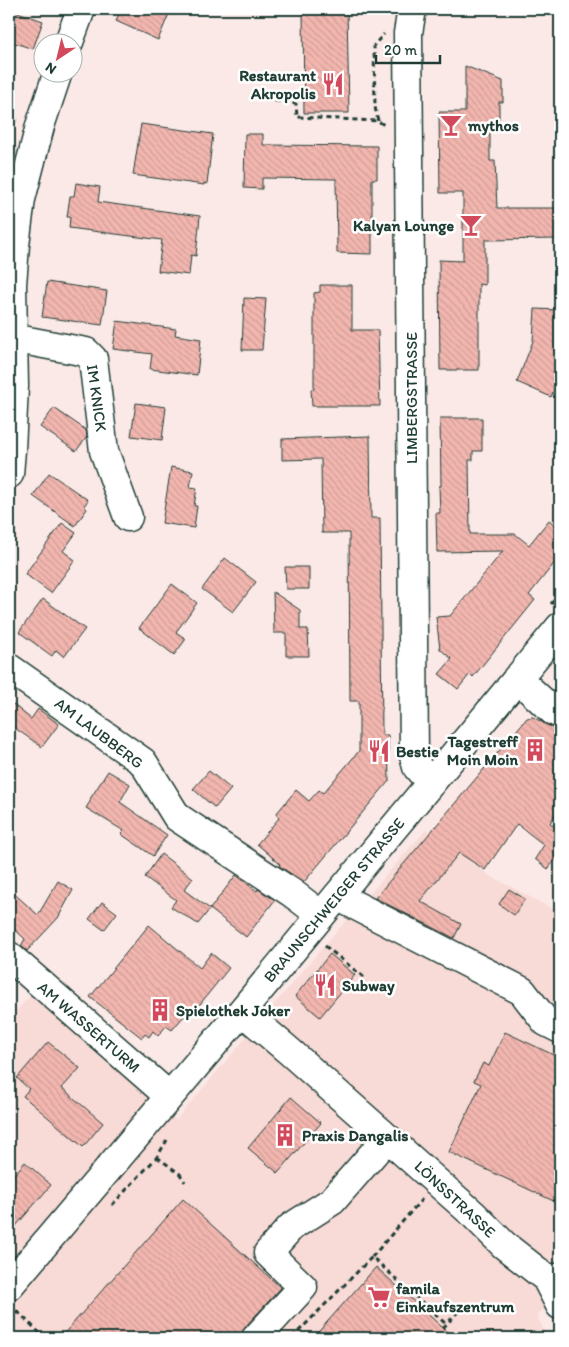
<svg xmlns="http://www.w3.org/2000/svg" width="569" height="1347" viewBox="0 0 569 1347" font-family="Itim,sans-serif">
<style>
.built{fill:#f8dad6}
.building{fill:url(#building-back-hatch);stroke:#1f3d34}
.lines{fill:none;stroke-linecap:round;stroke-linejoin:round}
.minor-casing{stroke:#1f3d34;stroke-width:31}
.path{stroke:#1f3d34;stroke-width:3;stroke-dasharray:5 4;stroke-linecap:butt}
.minor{stroke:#fff;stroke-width:28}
.labels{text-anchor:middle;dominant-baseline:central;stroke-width:5;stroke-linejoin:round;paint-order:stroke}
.poi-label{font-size:16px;font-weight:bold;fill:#1f3d34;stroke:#fff;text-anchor:start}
.street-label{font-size:16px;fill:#1f3d34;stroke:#fff}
</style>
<defs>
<pattern id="building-back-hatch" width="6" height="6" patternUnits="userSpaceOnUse" patternTransform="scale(1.25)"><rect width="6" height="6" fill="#f2b6af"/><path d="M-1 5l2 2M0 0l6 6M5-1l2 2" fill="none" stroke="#cf9d97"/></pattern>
</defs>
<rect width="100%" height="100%" fill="#fbe9e7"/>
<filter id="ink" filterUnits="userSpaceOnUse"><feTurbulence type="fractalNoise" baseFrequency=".02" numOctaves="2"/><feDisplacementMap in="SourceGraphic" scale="10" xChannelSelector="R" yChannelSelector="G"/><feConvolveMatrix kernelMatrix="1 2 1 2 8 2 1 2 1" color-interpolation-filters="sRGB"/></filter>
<g filter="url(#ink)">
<path class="built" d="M426,830L490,876L560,913V1299L536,1315L548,1338H9V1019L31,995L176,1120L324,946Z"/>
<path class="building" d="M9,9L43,21L33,49L9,41Z
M121,9H171L158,40L116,21Z
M303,9H347L349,113H304Z
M465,66L503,81V102H499V122L490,121V161H495L497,208H560V239L485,240V285L479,284V370H440L439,260L463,261V193H440L439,112H465Z
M141,124L213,134L207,184L204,183V185L133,175Z
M245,134H263V145L377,146V179H372V254L337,253L336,179L262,178V189L244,188Z
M76,183L100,187L98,202L200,216L196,256L191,255L189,275L158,271L162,240L69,228L70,217H67L70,196H74Z
M47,282L107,291L102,325L42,317Z
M320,285H352V330H378L380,406H312L311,389H314V293L320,292Z
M244,298L266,299L262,350H242Z
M535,309L560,310V375L551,397L517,382L533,341Z
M117,321L176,329L175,335L201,339L197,375L150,369L152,354L113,349Z
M136,403L166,407L162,440L131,436Z
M54,408L86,430L87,437L76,451L40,427Z
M440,418H482V451H473V460H469L470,534H515L529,545L549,520L560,529V556L529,595L535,600L473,677L470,674L458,689L439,674L452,659L440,649L436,617L450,616L503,551L437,552L436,513H440L439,486H441Z
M370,436L371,518H380L382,735H388L389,781L304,882L279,866L280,864L257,844L279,818L276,814L296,790L309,801L319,790L323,793L359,751V701H350L349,533H322L321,459L282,460V439Z
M171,467L193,471L190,487L197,488L194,506H197L194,528L162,523Z
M49,473L88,500L84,506L87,509L75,526L33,496Z
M62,523L76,533L63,551L75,560L51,593L25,574Z
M225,558L256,582L233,612L202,589Z
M285,567H309V589H286Z
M172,584L197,603L176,632L186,639L174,655L139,628Z
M273,592L300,610V629H308L309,656H286V633H274Z
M43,599L85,629L64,657L56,650L52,656L19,632Z
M9,701L31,719L38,709L59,724L42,747L9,724Z
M533,717L547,725L560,730V806L550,823L556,828L560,822V858L558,856L548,869L535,859L544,845L517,824L485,870L459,853L420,901L461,924L454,938L375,898L527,718Z
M108,771L130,784L120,802L167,835L153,856L121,834L124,831L86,808L91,800L90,799Z
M209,771L231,789L215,808L193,789Z
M161,854L193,878L184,890L210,909L198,924L171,907L176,900L145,877Z
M236,875L257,891L258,889L275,900L246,937L210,909Z
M58,881L73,890L58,918L27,951L21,946L25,939L9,924V889L38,915Z
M509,889L525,899L514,915L499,904Z
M102,902L117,913L104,930L89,919Z
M149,925L200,968L211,953L229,968L188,1019L184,1016L172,1030L166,1026L158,1036L153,1031L149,1037L145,1034L142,1038L90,997Z
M330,954L355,975L320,1017L295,996Z
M505,1032L560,1058V1204L449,1152L481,1084L474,1081L483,1063L489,1066Z
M48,1042L80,1068L62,1088L103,1123L83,1147L23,1096L29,1089L17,1078Z
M291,1097L321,1123L278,1173L248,1148Z
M25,1162L51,1185L9,1234V1181Z
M183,1199L281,1288L245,1327L241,1338H60Z
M376,1267L454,1338H313Z"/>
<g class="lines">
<defs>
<path id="minor" d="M412,9L408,33L414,756L417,767L431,783
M69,42L81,9
M12,338L86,352L93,359L104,451L128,517
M9,474L11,450L14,386L12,285L15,245L21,199L40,126L58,72
M9,668L143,762L177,817L292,893L321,915
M517,678L553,711L560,714
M337,896L522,991L546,1022L560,1029
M9,956L169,1096
M242,1011L289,1051L401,1150L473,1214L504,1245L546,1278H560
M546,1278L560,1305
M9,1286L242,1011L560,627
M256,1338L303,1287L268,1253L291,1227L332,1201L387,1138"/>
</defs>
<use href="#minor" class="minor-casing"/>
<path class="path" d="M257,98L296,104L297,117L378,121L384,125
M9,118L18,120
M378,121L375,107L374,45L384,34
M551,604L560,593
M325,946L366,979
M157,1157L180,1174L185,1182
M112,1205L157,1157L167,1140
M372,1257L422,1199
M17,1311L45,1338
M9,1321L20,1308
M443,1328L466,1303
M292,1338L372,1257L446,1324"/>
<use href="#minor" class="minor"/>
</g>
</g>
<defs>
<symbol id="restaurant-bare" viewBox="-9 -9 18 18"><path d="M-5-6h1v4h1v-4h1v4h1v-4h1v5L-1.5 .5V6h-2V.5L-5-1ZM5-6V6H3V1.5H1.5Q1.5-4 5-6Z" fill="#d1495b" stroke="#fff" stroke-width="2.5" paint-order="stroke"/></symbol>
<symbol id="bar-bare" viewBox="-9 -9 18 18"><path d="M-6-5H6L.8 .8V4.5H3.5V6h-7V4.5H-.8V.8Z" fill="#d1495b" stroke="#fff" stroke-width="2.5" paint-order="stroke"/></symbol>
<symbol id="building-bare" viewBox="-9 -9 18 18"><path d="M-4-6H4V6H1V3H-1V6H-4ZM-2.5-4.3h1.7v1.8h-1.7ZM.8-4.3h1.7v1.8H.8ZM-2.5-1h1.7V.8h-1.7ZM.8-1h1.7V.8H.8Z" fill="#d1495b" stroke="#fff" stroke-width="2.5" paint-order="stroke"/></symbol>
<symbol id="supermarket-bare" viewBox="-9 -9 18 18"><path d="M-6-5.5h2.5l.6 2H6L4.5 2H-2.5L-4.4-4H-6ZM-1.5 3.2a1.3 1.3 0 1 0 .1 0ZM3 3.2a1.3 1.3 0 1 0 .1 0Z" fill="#d1495b" stroke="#fff" stroke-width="2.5" paint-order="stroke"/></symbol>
</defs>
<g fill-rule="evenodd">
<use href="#restaurant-bare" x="317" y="68" width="32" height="32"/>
<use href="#bar-bare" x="435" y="109" width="32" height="32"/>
<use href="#bar-bare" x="455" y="209" width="32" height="32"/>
<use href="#building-bare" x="519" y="734" width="32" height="32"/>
<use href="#restaurant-bare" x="363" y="735" width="32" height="32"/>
<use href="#restaurant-bare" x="309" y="969" width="32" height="32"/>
<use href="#building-bare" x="144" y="994" width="32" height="32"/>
<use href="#building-bare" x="269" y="1119" width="32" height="32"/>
<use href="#supermarket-bare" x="363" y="1281" width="32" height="32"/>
</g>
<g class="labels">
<g class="poi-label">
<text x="316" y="75" text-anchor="end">Restaurant<tspan x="316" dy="18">Akropolis</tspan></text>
<text x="468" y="125">mythos</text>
<text x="454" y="225" text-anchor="end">Kalyan Lounge</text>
<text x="518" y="741" text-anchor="end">Tagestreff<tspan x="518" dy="18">Moin Moin</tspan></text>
<text x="396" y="751">Bestie</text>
<text x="342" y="985">Subway</text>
<text x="176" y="1010">Spielothek Joker</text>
<text x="302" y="1135">Praxis Dangalis</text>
<text x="396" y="1288">famila<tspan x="396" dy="18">Einkaufszentrum</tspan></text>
</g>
<g class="street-label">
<text transform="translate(97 398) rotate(82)">IM KNICK</text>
<text transform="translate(411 398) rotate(-90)">LIMBERGSTRASSE</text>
<text transform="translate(99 733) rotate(37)">AM LAUBBERG</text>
<text transform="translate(334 900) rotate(-50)">BRAUNSCHWEIGER STRASSE</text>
<text transform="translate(89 1027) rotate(41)">AM WASSERTURM</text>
<text transform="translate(455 1199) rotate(43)">LÖNSSTRASSE</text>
</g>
</g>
<rect width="569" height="1347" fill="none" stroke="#fff" stroke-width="30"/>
<rect x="15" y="15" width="539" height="1317" fill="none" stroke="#1f3d34" stroke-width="2" filter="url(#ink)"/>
<g transform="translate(58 58) rotate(215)"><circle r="24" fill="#ffffff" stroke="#a5b1ae"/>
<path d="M0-4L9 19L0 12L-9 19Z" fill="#d1495b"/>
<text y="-8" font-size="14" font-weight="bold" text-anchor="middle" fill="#1f3d34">N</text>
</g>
<path d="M376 55v8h64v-8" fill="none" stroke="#1f3d34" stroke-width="2.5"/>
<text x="384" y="55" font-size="15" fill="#1f3d34" stroke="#ffffff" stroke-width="4" paint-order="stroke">20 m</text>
</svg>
